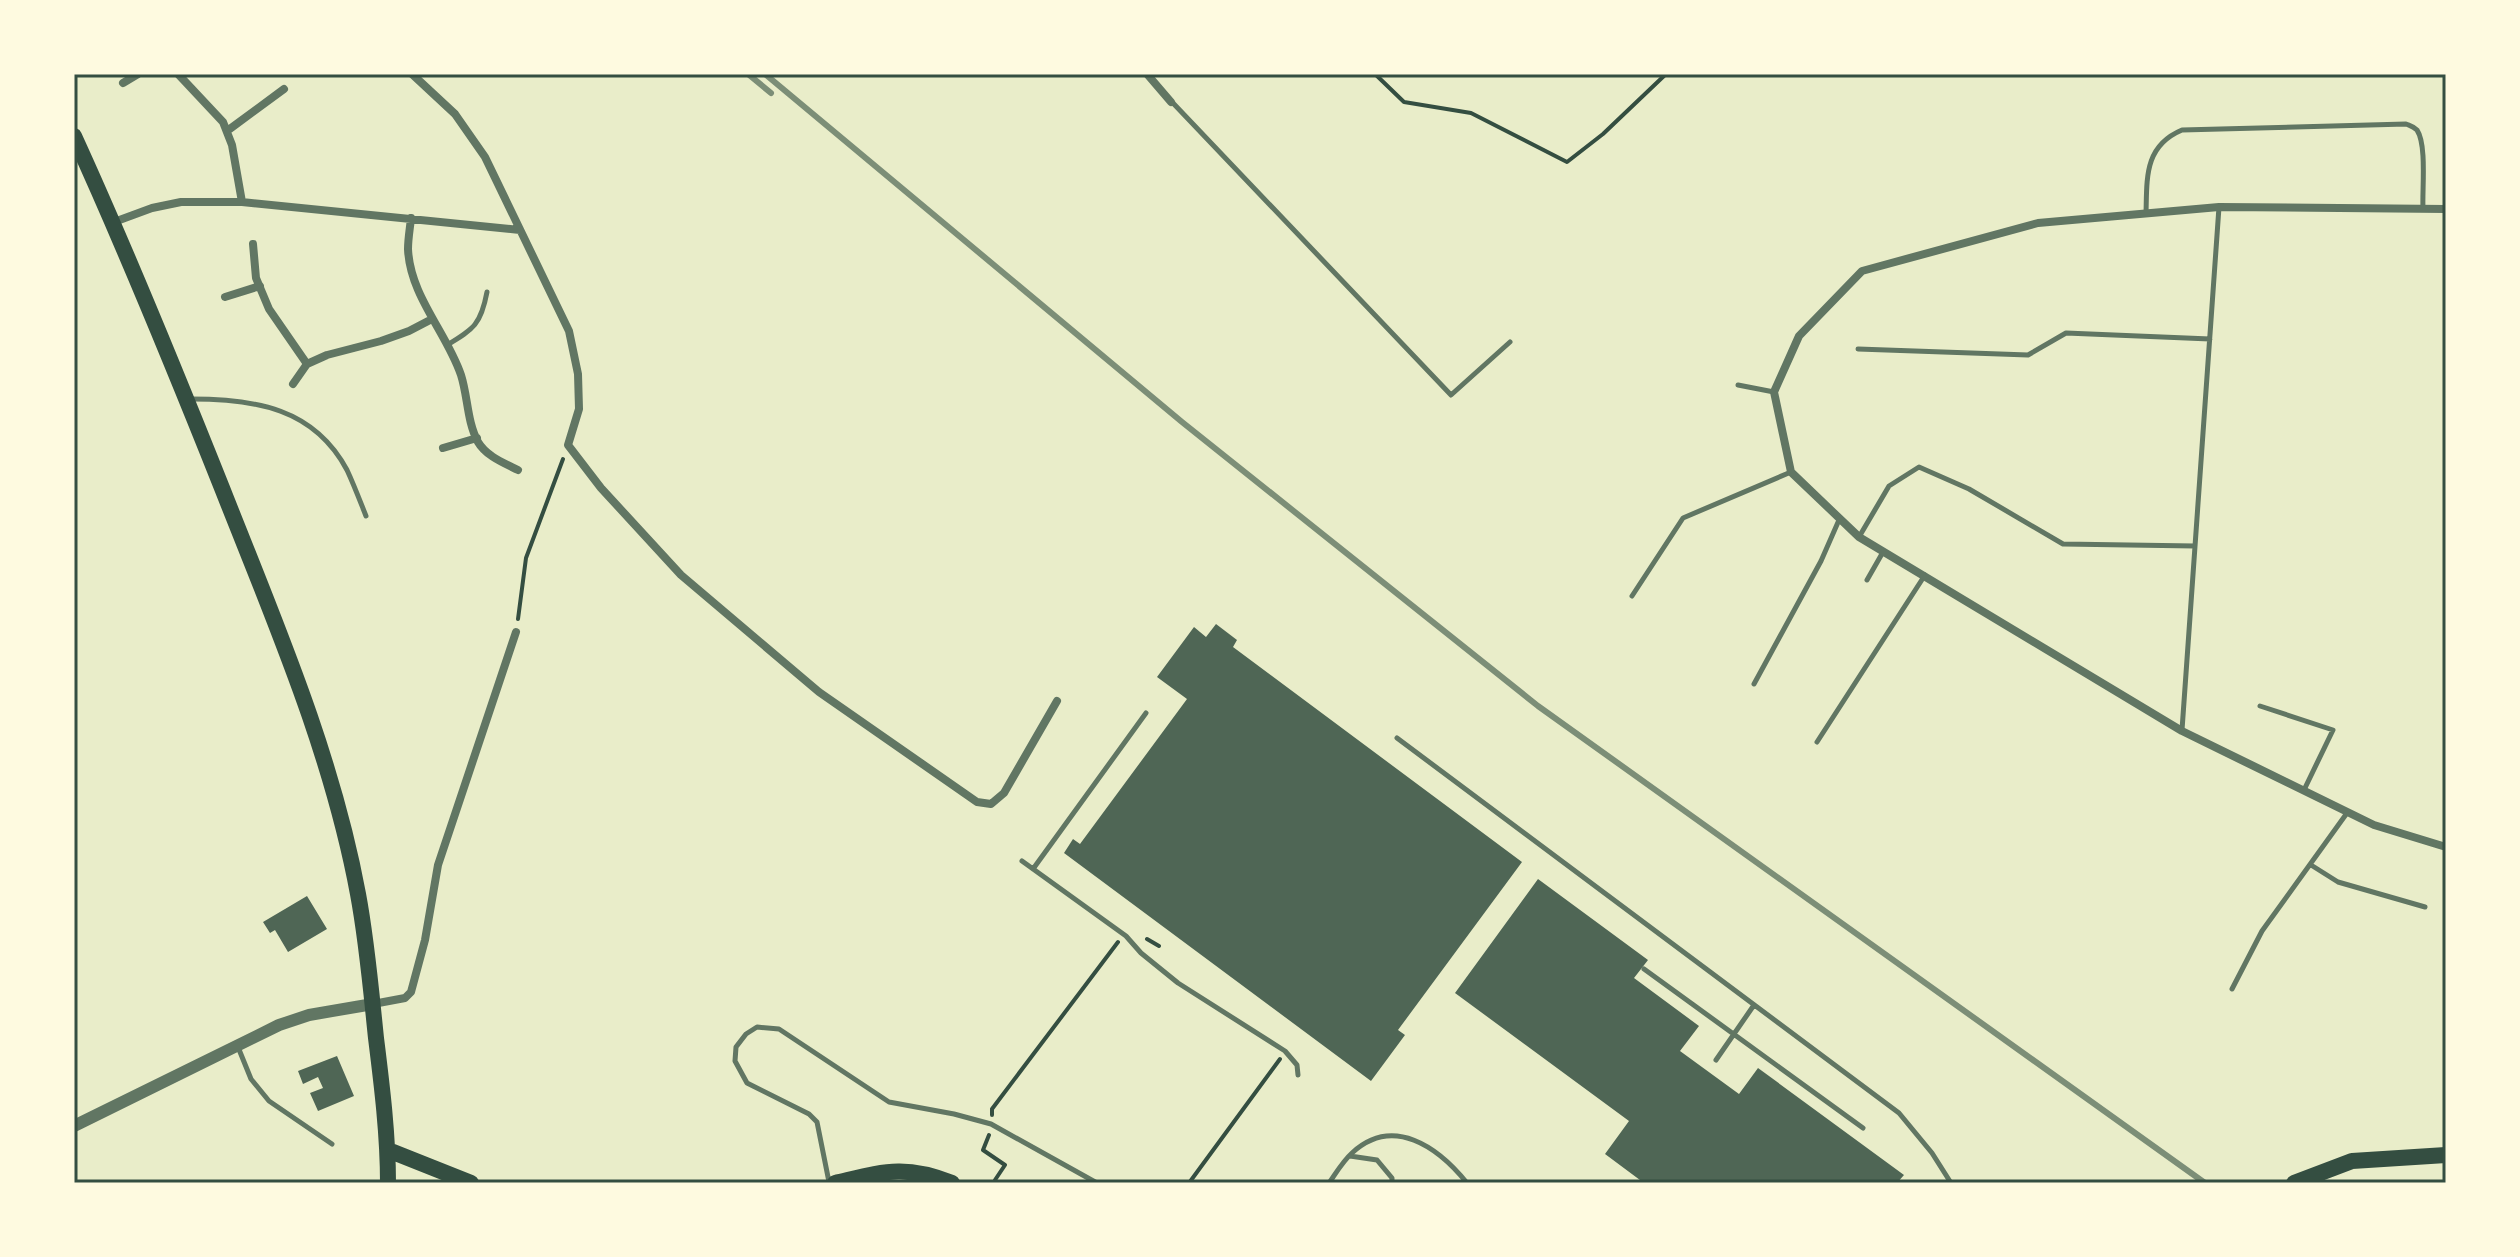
<svg xmlns="http://www.w3.org/2000/svg" width="2520" height="1257" viewBox="0 0 2520 1257" font-family="Bitter,serif">
<style>
.building{fill:#4f6655}
.lines{fill:none;stroke-linecap:round;stroke-linejoin:round}
.path{stroke:#344e41;stroke-width:4}
.service{stroke:#617663;stroke-width:5}
.minor{stroke:#617663;stroke-width:8}
.tertiary{stroke:#617663;stroke-width:12}
.primary{stroke:#344e41;stroke-width:16}
.rail{stroke:#7c8e77;stroke-width:6}
.neatline{fill:none;stroke:#344e41;stroke-width:3}
</style>
<rect width="100%" height="100%" fill="#e9edc9"/>
<path class="building" d="M1216,624L1237,640L1233,647L1522,862L1398,1030L1405,1035L1371,1081L1064,853L1073,839L1080,844L1187,699L1157,677L1194,627L1206,637Z
M1538,879L1648,960L1634,978L1699,1026L1680,1051L1739,1094L1758,1068L1904,1175L1897,1183H1644L1605,1154L1629,1121L1455,993Z
M307,896L327,929L288,952L275,930L270,933L263,922Z
M337,1056L354,1096L318,1111L310,1093L323,1088L318,1077L303,1084L298,1071Z"/>
<g class="lines">
<path class="path" d="M1375,74L1404,102L1471,113L1567,162L1603,134L1666,74
M518,619L526,558L563,459
M1147,939L1159,946
M992,1115V1109L1118,942
M989,1135L983,1150L1005,1165L995,1180
M1189,1183L1280,1059"/>
<path class="service" d="M1172,102L1451,395L1510,342
M2146,214C2147,178 2144,146 2182,130L2406,124C2411,126 2413,126 2417,130C2427,145 2422,190 2423,208
M447,345C474,329 481,324 487,292
M1858,349L2028,355L2066,333L2210,339
M1738,385L1774,392
M191,399C255,399 314,408 347,470C354,485 360,501 366,516
M1859,537L1889,486L1919,467L1969,489L2063,544L2195,546
M1867,580L1883,552
M1632,596L1683,518L1791,472
M1754,684L1821,561L1839,520
M2260,706L2333,730L2304,790
M2182,730L2219,207
M1397,738L1899,1113L1932,1153L1951,1183
M1817,742L1925,575
M1022,861L1126,936L1141,953L1178,983L1285,1051L1297,1065L1298,1075
M2311,865L2338,882L2425,907
M1033,869L1146,713
M1644,969L1863,1128
M2232,989L2262,931L2347,813
M238,1047L251,1079L269,1101L332,1144
M1716,1060L1754,1005
M1350,1156L1377,1160L1392,1178V1183
M829,1182L817,1122L809,1114L747,1083L735,1061L736,1047L746,1034L757,1027L779,1029L889,1102L954,1114L991,1124L1097,1183
M1329,1183C1336,1173 1343,1161 1352,1153C1393,1115 1438,1147 1467,1183"/>
<path class="minor" d="M178,74L223,122L232,145L242,202
M412,74L455,114L485,157L569,331L578,374L579,409L568,445L601,488L681,575L819,692L977,802L991,804L1004,793L1057,701
M1147,74L1171,102
M123,83L138,74
M227,131L284,89
M2446,209L2219,207L2038,223L1862,271L1799,336L1774,392L1791,472L1859,537L2182,731L2374,825L2446,847
M411,218C410,228 408,239 408,249C410,296 447,333 461,375C468,397 467,422 478,442C486,456 504,463 518,470
M114,222L152,208L181,202H242L520,230
M253,244L256,278L269,309L307,364
M225,297L260,286
M293,384L307,364L327,355L381,341L409,331L432,319
M443,448L477,438
M373,1004L405,998L411,992L425,940L438,865L516,632"/>
<path class="tertiary" d="M74,1126L279,1025L309,1015L373,1004"/>
<path class="primary" d="M74,136C127,252 175,370 222,488C274,620 332,753 358,894C367,942 371,990 376,1038C382,1086 388,1135 388,1183
M388,1150L471,1183
M835,1183C883,1172 904,1164 952,1183
M2294,1183L2352,1161L2446,1155"/>
<path class="rail" d="M748,74L771,93
M765,74L1182,422L1538,706L2205,1183"/>
</g>
<rect width="2520" height="1257" fill="none" stroke="#fefae0" stroke-width="152"/>
<rect x="76" y="76" width="2368" height="1105" class="neatline"/>
</svg>
